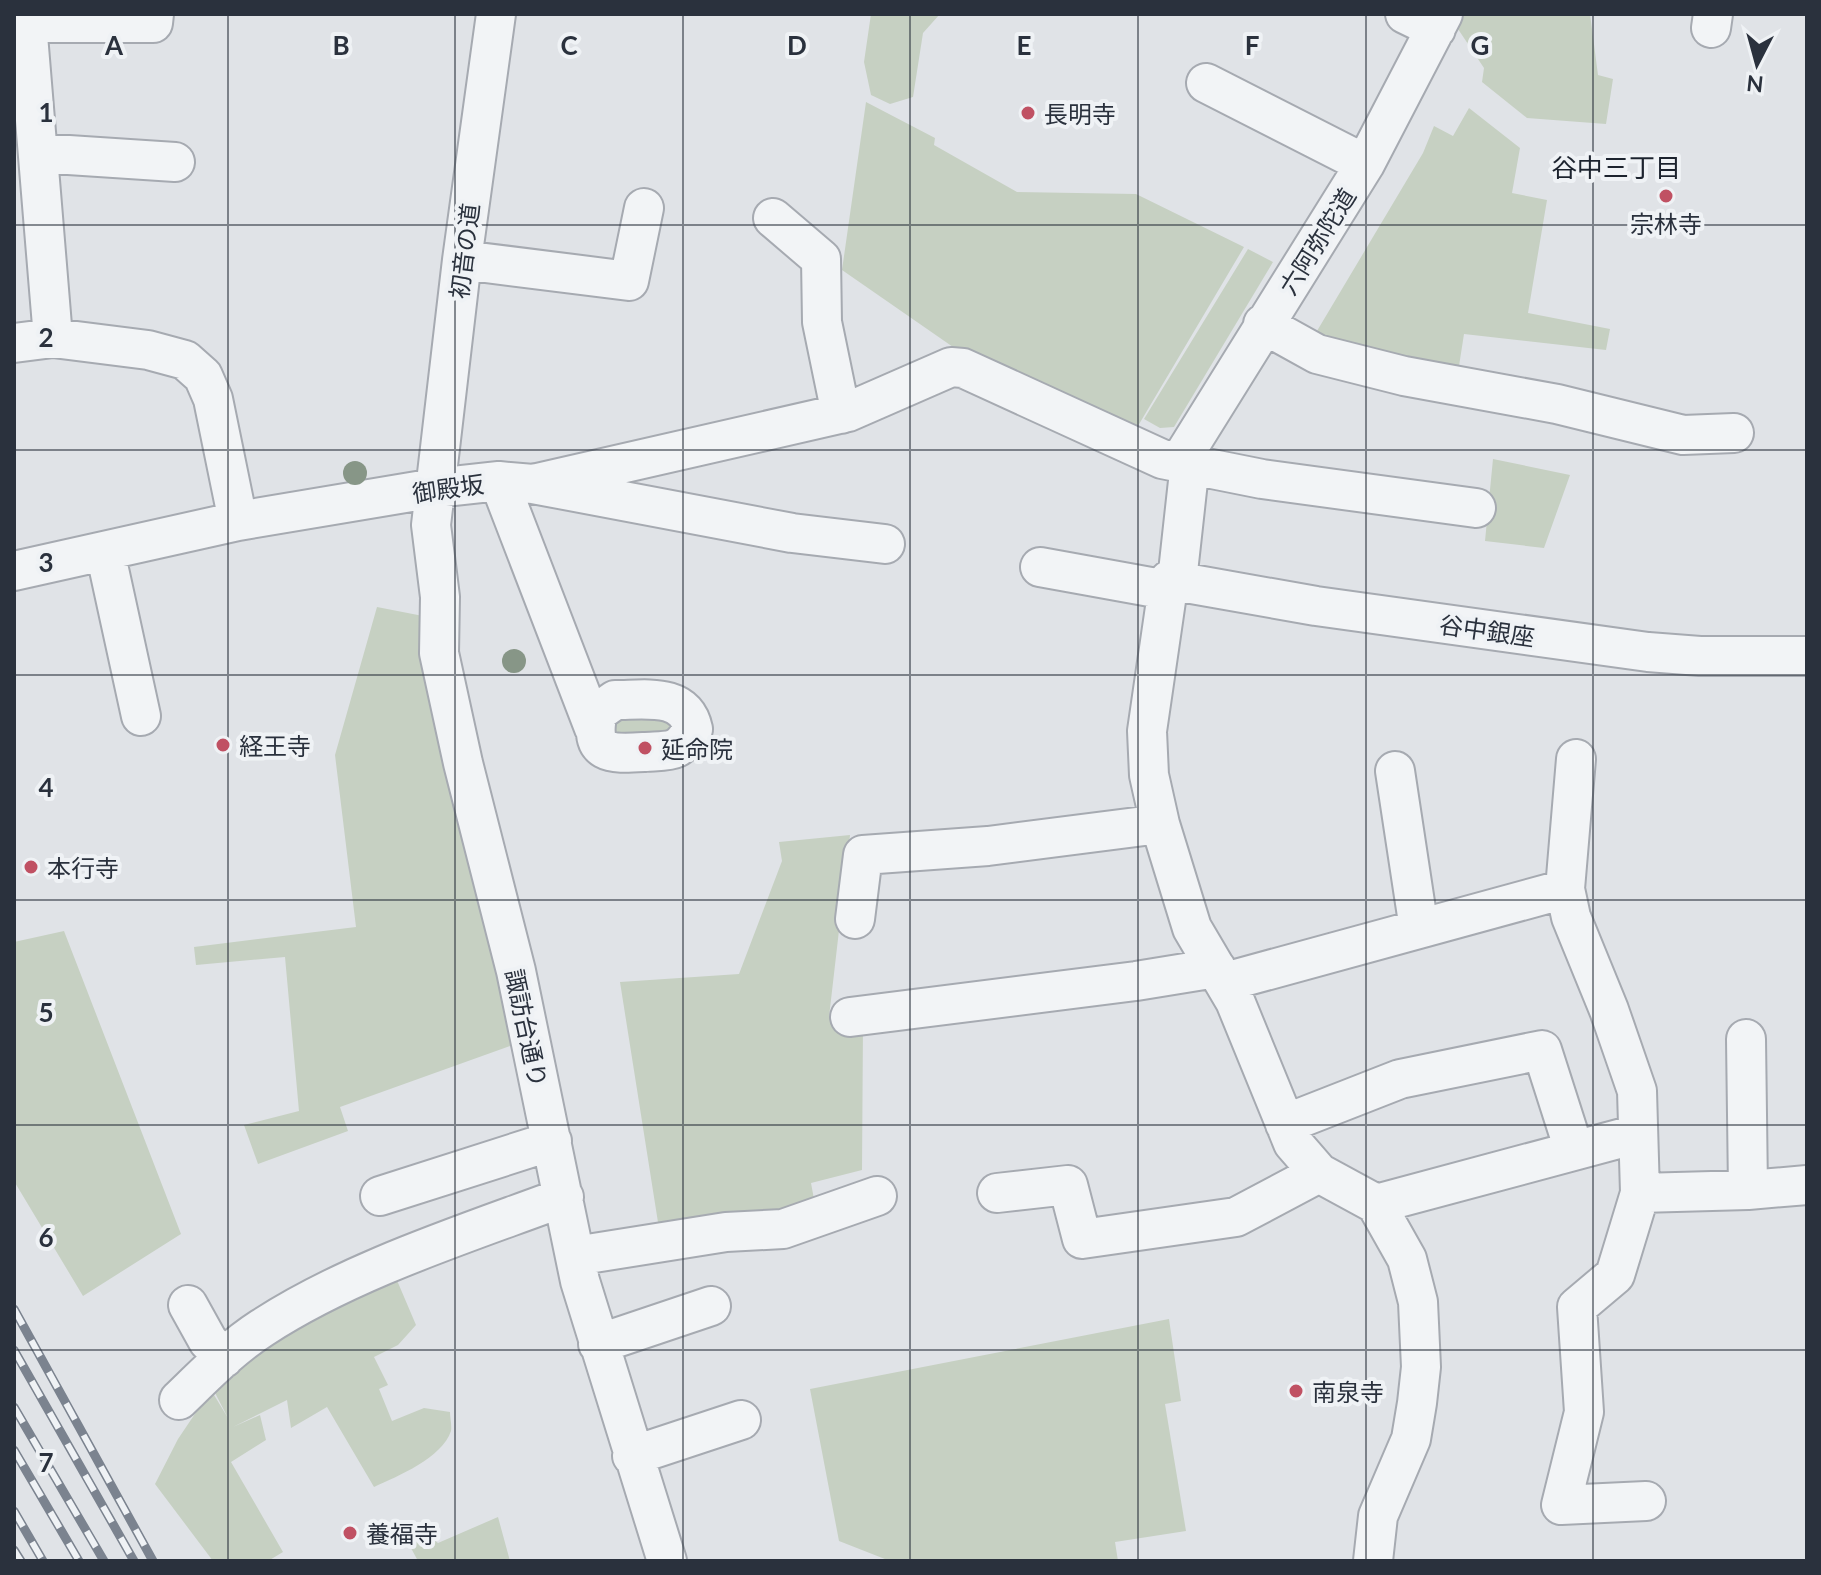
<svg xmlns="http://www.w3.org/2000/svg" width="1821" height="1575" viewBox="0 0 1821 1575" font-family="Lato,'Noto Sans JP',sans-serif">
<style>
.green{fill:#c6d0c2}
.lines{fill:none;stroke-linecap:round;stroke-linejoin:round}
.minor-casing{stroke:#a6aab1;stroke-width:42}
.minor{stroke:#f2f4f6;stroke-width:38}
.rail-casing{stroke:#7b838f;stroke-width:9}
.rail{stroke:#eff2f5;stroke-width:6;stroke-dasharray:18;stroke-linecap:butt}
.tree{fill:#879687}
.grid{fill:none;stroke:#2a313d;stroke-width:2;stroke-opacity:0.55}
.poi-dot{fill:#c05163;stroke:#eff2f5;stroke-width:3}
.labels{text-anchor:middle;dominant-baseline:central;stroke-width:8;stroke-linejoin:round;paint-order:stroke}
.poi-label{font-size:24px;fill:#2a313d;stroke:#eff2f5;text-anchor:start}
.street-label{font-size:24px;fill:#2a313d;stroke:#eff2f5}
.neighbourhood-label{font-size:26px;fill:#1c232e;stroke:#eff2f5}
.grid-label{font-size:26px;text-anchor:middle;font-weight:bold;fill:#2a313d;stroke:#eff2f5;stroke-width:8;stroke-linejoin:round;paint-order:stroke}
</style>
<rect width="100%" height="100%" fill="#e0e3e7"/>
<path class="green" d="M871,14H940L923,33L913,97L890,104L871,95L864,62Z
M1454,14H1590L1598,75L1613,79L1606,124L1527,118L1482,82L1484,68L1452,20Z
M866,102L935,138L934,145L1017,192L1136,194L1244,247L1135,431L966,356L842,270Z
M1469,108L1520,148L1512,193L1547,200L1528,313L1610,329L1606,350L1464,334L1459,366L1351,352L1314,336L1423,153L1434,126L1453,136Z
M1248,249L1273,262L1174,427L1160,428L1144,419Z
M1493,459L1570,475L1544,548L1485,541Z
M377,607L423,616L521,1042L340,1107L348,1131L258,1164L244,1125L299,1111L285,957L196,965L194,947L356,927L335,755Z
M672,710L675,736L616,737L612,718Z
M850,835L829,1017L863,1024L862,1170L811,1183L816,1210L660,1235L620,982L739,974L782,861L779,842Z
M64,931L181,1234L83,1296L14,1181V942Z
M393,1271L416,1325L398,1345L374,1357L388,1385L379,1389L392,1421L424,1408L450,1412C450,1417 452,1426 451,1431C442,1458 398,1476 374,1487L327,1407L291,1428L287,1400L233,1427L260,1415L266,1440L231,1462L283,1552L268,1561H213L155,1484L178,1439L211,1390L228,1418L213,1389L265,1340Z
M1169,1319L1181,1401L1165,1404L1186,1531L1115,1542L1118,1561H890L839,1541L810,1389Z
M498,1517L510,1561H418L399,1526L411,1521L438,1543Z"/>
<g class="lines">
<defs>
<path id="minor" d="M496,14L462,260L431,525L440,597L439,653L463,763L516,971L580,1281L667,1561
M1405,14L1436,29
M1711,28L1713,14
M1206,83L1365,164
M38,153L175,162
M773,218L821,259L822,322L841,414
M462,260L629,281L644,208
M1263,324L1317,354L1404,376L1557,404L1683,435L1734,433
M53,338L27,23H153L154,14
M14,343L53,338L148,350L185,360L203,376L213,399L238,521
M1180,461L1365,164L1443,14
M499,481L594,728
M533,484L848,412L951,367L963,368L1162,459L1262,479L1476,508
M105,551L141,716
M1040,567L1167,590
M14,571L238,521L435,488L499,481L533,484L792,533L885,544
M1177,581L1190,463
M615,700C645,700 685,692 693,729C688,736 684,744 676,748C668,752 654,751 645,752C611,754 588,756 598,712Z
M1576,759L1565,889L1571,917L1609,1010L1637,1091L1640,1193L1615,1275L1577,1307L1584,1412L1561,1505L1646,1501
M1395,771L1419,929
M855,919L863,855L988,846L1160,824
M1225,982L1565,889
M850,1017L1136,981L1216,968
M1746,1039L1748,1190
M1285,1124L1400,1079L1542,1050L1574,1150
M997,1193L1068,1185L1082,1239L1236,1217L1319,1173
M1640,1193L1748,1190L1807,1185
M380,1196L552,1141
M1376,1204L1637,1134
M575,1256L726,1232L783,1229L877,1196
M188,1305L208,1341L224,1358
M598,1344L711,1306
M179,1400C205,1375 231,1348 262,1328C351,1270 465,1234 564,1197
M632,1456L741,1420
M1373,1561L1378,1516L1411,1439L1417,1403L1421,1367L1418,1302L1407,1259L1376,1204L1319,1173L1293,1143L1235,1001L1192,928L1160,824L1149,775L1147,731L1169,580L1316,606L1648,652L1700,656H1807"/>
</defs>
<use href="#minor" class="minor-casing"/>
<use href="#minor" class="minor"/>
<defs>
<path id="rail" d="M14,1309L153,1561
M14,1350L134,1561
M14,1407L104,1561
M14,1450L79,1561
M14,1511L43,1561
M14,1550L21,1561"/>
</defs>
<use href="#rail" class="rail-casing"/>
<use href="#rail" class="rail"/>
</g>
<g class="tree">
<circle cx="355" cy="473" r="12"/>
<circle cx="514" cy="661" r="12"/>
</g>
<path class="grid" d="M228,14V1561M455,14V1561M683,14V1561M910,14V1561M1138,14V1561M1366,14V1561M1593,14V1561M14,225H1807M14,450H1807M14,675H1807M14,900H1807M14,1125H1807M14,1350H1807"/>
<g class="poi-dot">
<circle cx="1028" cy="113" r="8"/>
<circle cx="1666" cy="196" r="8"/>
<circle cx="223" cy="745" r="8"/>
<circle cx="645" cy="748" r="8"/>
<circle cx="31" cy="867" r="8"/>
<circle cx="1296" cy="1391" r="8"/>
<circle cx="350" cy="1533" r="8"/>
</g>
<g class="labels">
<g class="poi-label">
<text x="1044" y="113">長明寺</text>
<text x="1666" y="223" text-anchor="middle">宗林寺</text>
<text x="239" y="745">経王寺</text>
<text x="661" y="748">延命院</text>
<text x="47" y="867">本行寺</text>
<text x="1312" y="1391">南泉寺</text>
<text x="366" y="1533">養福寺</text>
</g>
<g class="street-label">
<text transform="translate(1317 241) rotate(-58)">六阿弥陀道</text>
<text transform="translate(464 251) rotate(-83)">初音の道</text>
<text transform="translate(448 488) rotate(-8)">御殿坂</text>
<text transform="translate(1487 630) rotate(8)">谷中銀座</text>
<text transform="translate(527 1028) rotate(78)">諏訪台通り</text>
</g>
<g class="neighbourhood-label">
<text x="1616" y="167">谷中三丁目</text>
</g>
</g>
<g class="grid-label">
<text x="114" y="55">A</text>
<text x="341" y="55">B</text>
<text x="569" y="55">C</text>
<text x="797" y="55">D</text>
<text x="1024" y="55">E</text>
<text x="1252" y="55">F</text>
<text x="1480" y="55">G</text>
<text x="46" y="122">1</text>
<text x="46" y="347">2</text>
<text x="46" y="572">3</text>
<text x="46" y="797">4</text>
<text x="46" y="1022">5</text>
<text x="46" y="1247">6</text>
<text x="46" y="1472">7</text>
</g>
<rect width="1821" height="1575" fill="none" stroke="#2a313d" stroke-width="32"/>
<g transform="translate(1757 64) rotate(186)" stroke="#eff2f5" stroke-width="6" paint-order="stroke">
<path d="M0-6L14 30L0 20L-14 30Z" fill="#2a313d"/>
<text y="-12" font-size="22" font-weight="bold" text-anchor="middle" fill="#2a313d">N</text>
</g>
</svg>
